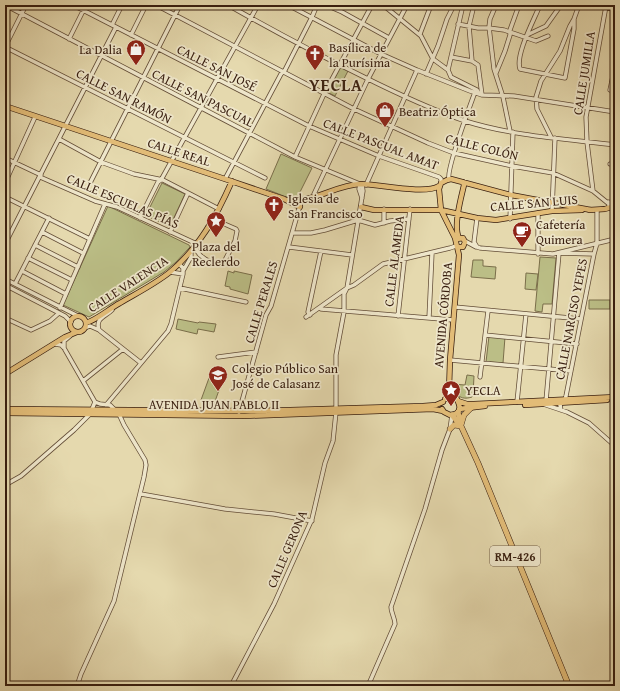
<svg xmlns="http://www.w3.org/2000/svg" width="620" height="691" viewBox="0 0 620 691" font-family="'Gentium Book Plus',serif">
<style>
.green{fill:#bbbe86;stroke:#7a6e4a}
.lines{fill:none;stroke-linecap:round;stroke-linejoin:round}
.minor-casing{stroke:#634d37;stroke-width:5}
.major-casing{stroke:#381e0f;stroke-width:6}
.highway-casing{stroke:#381e0f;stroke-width:6}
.minor{stroke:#eee6ca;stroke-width:3.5}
.major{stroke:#e2bc77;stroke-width:4.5}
.highway{stroke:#e2bc77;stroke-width:5}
.labels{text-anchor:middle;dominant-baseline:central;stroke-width:3.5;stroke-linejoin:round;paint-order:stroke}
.shield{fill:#eee6ca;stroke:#6f5a47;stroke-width:1}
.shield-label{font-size:12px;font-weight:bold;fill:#381e0f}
.poi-label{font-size:13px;fill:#381e0f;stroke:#eee6ca;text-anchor:start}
.street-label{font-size:13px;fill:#381e0f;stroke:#eee6ca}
.district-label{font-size:17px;font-weight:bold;letter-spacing:1px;fill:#381e0f;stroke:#eee6ca}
</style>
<rect width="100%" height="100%" fill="#e5d9ae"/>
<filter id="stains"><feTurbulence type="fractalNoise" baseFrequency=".005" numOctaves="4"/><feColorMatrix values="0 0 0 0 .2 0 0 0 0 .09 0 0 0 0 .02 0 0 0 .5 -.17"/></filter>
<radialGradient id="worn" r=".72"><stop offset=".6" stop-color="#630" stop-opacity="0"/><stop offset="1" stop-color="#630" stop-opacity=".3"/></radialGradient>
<path class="green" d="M340,67L348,71L335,96L327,92Z
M281,154L312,168L297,198H289L266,189Z
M162,183L185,194L170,226H168L147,216L146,215Z
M108,206L189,245L190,247L176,262L164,272L89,317L63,305Z
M540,257L556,258L552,304H543L542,312L535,311Z
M473,260H483V266L496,267L495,279L471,277Z
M228,271L234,273V271L252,275L248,294L230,289V287L225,286Z
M526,273L538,274L536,290L525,289Z
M589,300H610V309H589Z
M178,319L198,323L199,322L216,324L214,332L198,329L197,334L176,329Z
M489,336L505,337L503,363L486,362Z
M467,375L474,376L473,395L472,397C460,401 455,394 451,384L465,385Z
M209,378L222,382L214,404L201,400Z"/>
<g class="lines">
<defs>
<path id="minor" d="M5,5L295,157L360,184L359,189L362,198
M73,5L309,126L379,156L439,177L441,179V183
M156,5L354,109L428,143L454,153L512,166L553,173L593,191L609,204V208
M228,5C272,30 317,54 362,76C396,93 430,109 465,121C513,136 565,139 615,145
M288,5L381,54L417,70L470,91L482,95L514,96L615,112
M326,5L342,12L389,38
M383,5L421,36L433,59L448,70L451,77L477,90L479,94
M496,5L490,19L489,27L494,69L503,97L510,131
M540,5C534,20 515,55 520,69L565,78L574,29V19
M596,5L615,9
M458,24L478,28H489L504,30L536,41L548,36
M112,25L122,5
M420,34L431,5
M131,35L146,5
M527,35L546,26L561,5
M69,39L86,5
M5,47L265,178
M5,47L26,5
M451,57L472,61L478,65L482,95
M472,61L469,26L474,5
M448,70L463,5
M496,73L505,51L510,35V30L519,5
M426,74L438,46L447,19L454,5
M610,90L615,66
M551,137L537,109L536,97L541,81L560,51L570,26L574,19L579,5
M59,139L101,162L134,174L163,180L219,209
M295,157L324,94L372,5
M5,158L41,175
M610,164H615
M40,177L95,201L117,207L197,244
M225,179L281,74L285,70L312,17L317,5
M449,179C446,169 470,106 475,92
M5,183L35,117
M90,183L180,5
M366,185L417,70
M593,191L587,142L586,117L606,6
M315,196L314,194L368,79L407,5
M5,197L90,239
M608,202L615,203
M552,211L555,138
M538,213V254
M140,218L158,182L161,180L258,5
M477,218L474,242L477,247L480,248L553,254L615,239
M510,219L513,132
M384,223V209
M42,232L83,253
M170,232L188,193
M293,233H311L325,230L358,220L375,225L390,221L409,219
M465,241L476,247
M5,244L116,27
M35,245L78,267
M195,247C196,250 198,253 200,255C205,260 218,267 224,262L235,241L237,231L236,229L213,219
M289,247L352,255
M28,258L72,280
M22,271L66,294
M183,271L191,257V251
M170,272L183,274
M5,279L78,316
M15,284L49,218
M5,285L65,316L71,322
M180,288L246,302
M5,295L9,288
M455,307L581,319
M60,308L105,204
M320,308L321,309L453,320
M310,315L308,312L321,251
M398,316L410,209
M306,317L347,288L354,285L383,264L450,248L456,246
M5,318L31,330L50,321L59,313
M429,318L432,253
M85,328L90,326L99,330L141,363
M99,330C95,318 105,317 112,310
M485,335L577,344
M64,348V341L70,336
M218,357L256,352
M450,360L571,371
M480,377L488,311
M83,381L123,349
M546,401L559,253L594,254
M95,402L100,404L110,405L115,410
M517,402L526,314
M543,404L567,412L589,423L615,446
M106,405L168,331L171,324L183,274V268L179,264
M336,408V355L344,312V294L347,288L363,191L362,184
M561,410L560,405L565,400L566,396L594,254L597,243V210
M239,412L266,315L271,306L301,202L303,199
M5,485L21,476L74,430L90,414L95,402L64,348L61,345L55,344
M141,494L225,509L274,514L312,521
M77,686L81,674L114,601L144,477L146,465L145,460L124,425L119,414
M231,686L274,604L312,519L325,463L333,441L336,412
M368,686L395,624C395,618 391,613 391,607L425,509L442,450L450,429L452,415"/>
<path id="major" d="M5,106L225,179L284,199L300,207
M288,200C313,203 336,185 360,184C378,184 425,195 439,186
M361,207L374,210H441L477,218L496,220L552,211L582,210
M589,210L605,209L615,206
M459,238C453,226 461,198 464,185L463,182
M457,239L463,238L465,242L463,247H458
M70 324a8 8 0 1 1 16 0a8 8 0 1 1-16 0Z
M86,323C98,319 109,309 120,303C137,293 155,284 170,272C199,248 217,215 232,181
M5,374L65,337L77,332
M445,399L451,397L457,399
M446,399L449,390L450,360L459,255L455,238L441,210L439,189L441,183L447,180L451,179L511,195L591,210
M458,401L467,404H474L615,397
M525,405L607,400
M5,409L257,411L423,406L436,405L443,402
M442,409L444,412L450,415C470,413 453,395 450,386
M459,409L485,406
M5,413L245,416L433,409L443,411"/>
<path id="highway" d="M458,412L461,426L478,463L569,686
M452,415L459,424
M461,425L464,415L472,407
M450,429L454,425L461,426"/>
</defs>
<use href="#minor" class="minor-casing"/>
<use href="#major" class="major-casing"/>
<use href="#highway" class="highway-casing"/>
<use href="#minor" class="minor"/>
<use href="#major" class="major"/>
<use href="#highway" class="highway"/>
</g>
<defs>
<symbol id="shop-pin" viewBox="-11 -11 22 30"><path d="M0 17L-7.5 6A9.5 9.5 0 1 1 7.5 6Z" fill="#8f2418" stroke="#eee6ca"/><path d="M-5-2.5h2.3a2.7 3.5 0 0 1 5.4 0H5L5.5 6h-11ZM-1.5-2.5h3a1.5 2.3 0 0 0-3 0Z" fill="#fff"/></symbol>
<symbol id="church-pin" viewBox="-11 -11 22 30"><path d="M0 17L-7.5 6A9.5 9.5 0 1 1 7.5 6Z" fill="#8f2418" stroke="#eee6ca"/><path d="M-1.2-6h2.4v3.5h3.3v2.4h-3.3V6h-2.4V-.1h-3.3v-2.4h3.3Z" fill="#fff"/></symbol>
<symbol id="sight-pin" viewBox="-11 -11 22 30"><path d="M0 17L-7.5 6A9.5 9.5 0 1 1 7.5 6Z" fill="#8f2418" stroke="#eee6ca"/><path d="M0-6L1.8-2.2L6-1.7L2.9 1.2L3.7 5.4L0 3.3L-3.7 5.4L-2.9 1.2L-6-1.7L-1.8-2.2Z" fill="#fff"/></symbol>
<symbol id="cafe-pin" viewBox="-11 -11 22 30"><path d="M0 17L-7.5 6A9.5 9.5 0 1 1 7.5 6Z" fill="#8f2418" stroke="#eee6ca"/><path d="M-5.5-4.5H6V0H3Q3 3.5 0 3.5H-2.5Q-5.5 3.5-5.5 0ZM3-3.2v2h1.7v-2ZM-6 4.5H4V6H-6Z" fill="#fff"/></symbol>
<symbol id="school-pin" viewBox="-11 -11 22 30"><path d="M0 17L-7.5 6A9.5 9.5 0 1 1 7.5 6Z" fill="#8f2418" stroke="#eee6ca"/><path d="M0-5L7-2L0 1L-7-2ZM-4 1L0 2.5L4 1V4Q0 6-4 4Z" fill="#fff"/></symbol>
</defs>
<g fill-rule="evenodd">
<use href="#shop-pin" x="125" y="38" width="22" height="30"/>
<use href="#church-pin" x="304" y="43" width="22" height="30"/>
<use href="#shop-pin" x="374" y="100" width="22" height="30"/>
<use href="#church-pin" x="263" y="194" width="22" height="30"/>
<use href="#sight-pin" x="205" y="210" width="22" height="30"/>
<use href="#cafe-pin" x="511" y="220" width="22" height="30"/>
<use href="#school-pin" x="207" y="364" width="22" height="30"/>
<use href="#sight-pin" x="440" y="379" width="22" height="30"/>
</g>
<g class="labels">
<rect class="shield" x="490" y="546" width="50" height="20" rx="3"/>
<g class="shield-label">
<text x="515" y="556">RM-426</text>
</g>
<g class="poi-label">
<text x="329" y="47">Basílica de<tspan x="329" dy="15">la Purísima</tspan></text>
<text x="122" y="49" text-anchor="end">La Dalia</text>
<text x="399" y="111">Beatriz Óptica</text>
<text x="288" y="198">Iglesia de<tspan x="288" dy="15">San Francisco</tspan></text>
<text x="536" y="224">Cafetería<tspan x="536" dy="15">Quimera</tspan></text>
<text x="216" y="246" text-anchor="middle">Plaza del<tspan x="216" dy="15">Reclerdo</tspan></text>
<text x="232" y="368">Colegio Público San<tspan x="232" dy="15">José de Calasanz</tspan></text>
<text x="465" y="390">YECLA</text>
</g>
<g class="street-label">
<text transform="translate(217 68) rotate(27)">CALLE SAN JOSÉ</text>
<text transform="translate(584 73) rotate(-81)">CALLE JUMILLA</text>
<text transform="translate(124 96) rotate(27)">CALLE SAN RAMÓN</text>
<text transform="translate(203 98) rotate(27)">CALLE SAN PASCUAL</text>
<text transform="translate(381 144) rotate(21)">CALLE PASCUAL AMAT</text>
<text transform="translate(482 147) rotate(14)">CALLE COLÓN</text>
<text transform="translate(179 152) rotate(18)">CALLE REAL</text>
<text transform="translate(123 201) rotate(23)">CALLE ESCUELAS PÍAS</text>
<text transform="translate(534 203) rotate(-5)">CALLE SAN LUIS</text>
<text transform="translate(394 261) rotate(-83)">CALLE ALAMEDA</text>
<text transform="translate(128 284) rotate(-33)">CALLE VALENCIA</text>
<text transform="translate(261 302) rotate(-73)">CALLE PERALES</text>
<text transform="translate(443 315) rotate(-85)">AVENIDA CÓRDOBA</text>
<text transform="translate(571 319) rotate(-79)">CALLE NARCISO YEPES</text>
<text x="214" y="404">AVENIDA JUAN PABLO II</text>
<text transform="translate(287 549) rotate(-67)">CALLE GERONA</text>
</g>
<g class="district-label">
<text x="336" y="84">YECLA</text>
</g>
</g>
<rect width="620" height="691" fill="none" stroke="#e5d9ae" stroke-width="20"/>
<rect x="6" y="6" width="608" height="679" fill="none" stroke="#381e0f" stroke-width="2"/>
<rect x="10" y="10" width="600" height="671" fill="none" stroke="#381e0f"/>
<rect width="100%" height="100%" filter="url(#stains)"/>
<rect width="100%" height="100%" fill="url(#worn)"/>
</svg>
